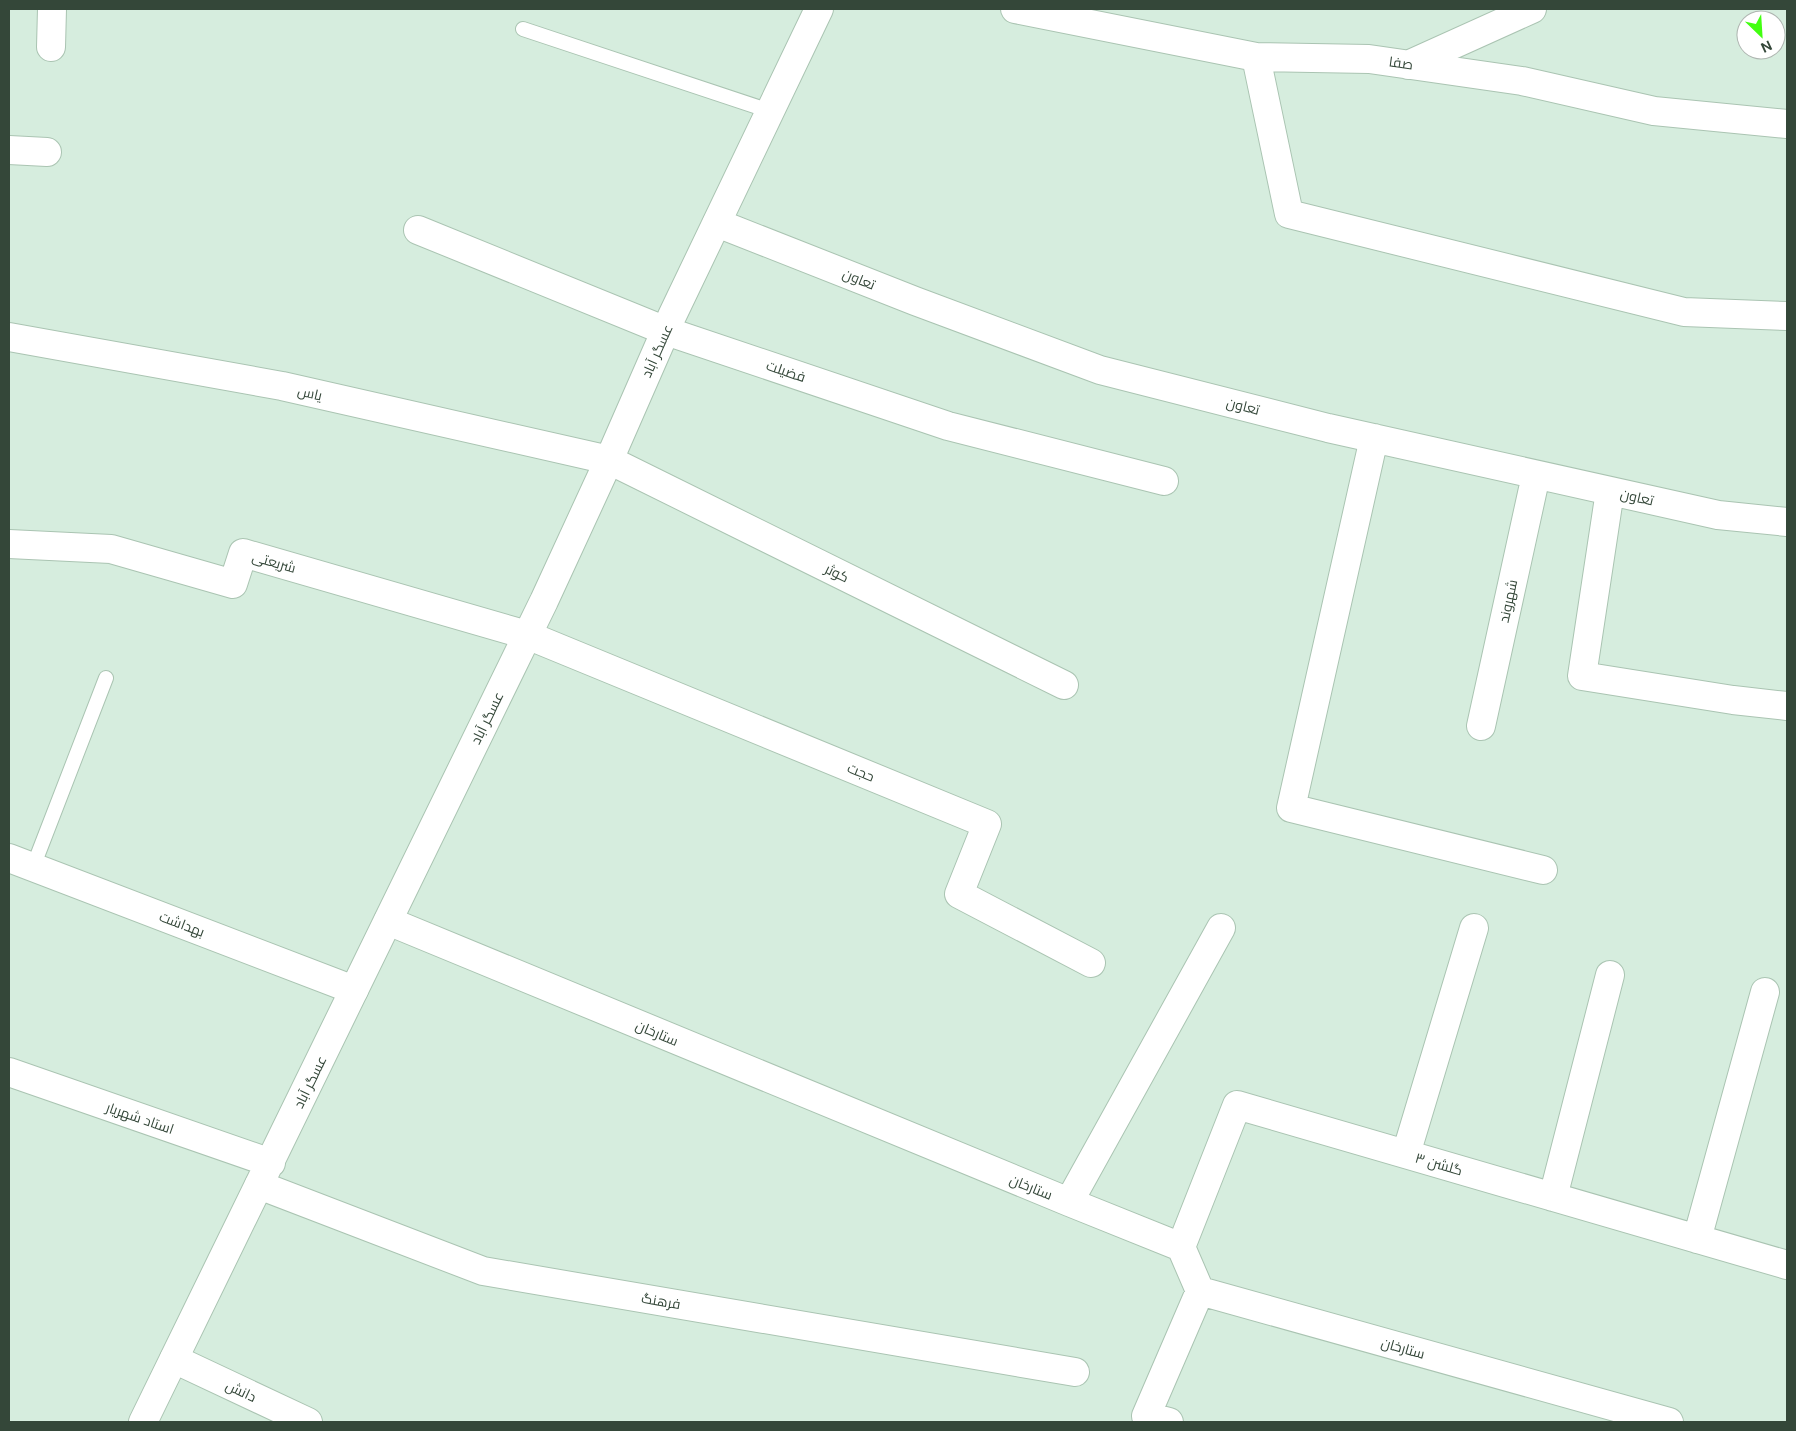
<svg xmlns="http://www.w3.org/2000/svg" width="1796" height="1431" viewBox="0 0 1796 1431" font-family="'DM Sans',Cairo,sans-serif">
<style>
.residential{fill:#d6edde;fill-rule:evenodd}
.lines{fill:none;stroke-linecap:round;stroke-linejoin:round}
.service-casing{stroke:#aac4b2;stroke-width:16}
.minor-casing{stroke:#aac4b2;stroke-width:30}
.tertiary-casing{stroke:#aac4b2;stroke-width:30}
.service{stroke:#fff;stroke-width:14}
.minor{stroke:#fff;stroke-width:28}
.tertiary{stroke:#fff;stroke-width:28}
.labels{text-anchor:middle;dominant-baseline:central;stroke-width:5;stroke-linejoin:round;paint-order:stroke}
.street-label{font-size:14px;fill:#344739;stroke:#fff}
</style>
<rect width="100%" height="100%" fill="#e5f4ea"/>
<path class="residential" d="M9,9H1787V1422H9ZM1746,20H1776V50H1746Z"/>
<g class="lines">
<defs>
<path id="service" d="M523,29L770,111
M33,867L106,678"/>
<path id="minor" d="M1015,9L1256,57L1369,59L1522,81L1654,111L1787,124
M51,47L52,9
M1256,57L1289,214L1684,312L1787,316
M1408,65L1532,9
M9,150L47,152
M717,223L915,301L1100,370L1328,428L1718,515L1787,522
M418,230L666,331L948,426L1164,481
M9,337L282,386L609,460L1064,685
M1374,438L1291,808L1543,870
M1610,491L1582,676L1733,700L1787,706
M9,544L111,549L233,584L243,553L527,635L987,824L959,894L1091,963
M1481,726L1536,475
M9,858L354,990
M388,921L1069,1202L1181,1247L1200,1291L1669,1422
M1406,1154L1474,928
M259,1185L483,1271L1075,1372
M1553,1197L1610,975
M1069,1202L1221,928
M1697,1239L1765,992
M1181,1247L1237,1105L1787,1265
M174,1359L308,1422
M1169,1422L1146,1416L1200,1291"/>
<path id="tertiary" d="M9,1072L271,1163
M143,1422L544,601L609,460L672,316L819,9"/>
</defs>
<use href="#service" class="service-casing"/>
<use href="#minor" class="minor-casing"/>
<use href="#tertiary" class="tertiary-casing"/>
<use href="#service" class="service"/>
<use href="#minor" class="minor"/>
<use href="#tertiary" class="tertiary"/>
</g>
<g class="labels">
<g class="street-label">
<text transform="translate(1401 63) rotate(8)">صفا</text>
<text transform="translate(859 279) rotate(22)">تعاون</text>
<text transform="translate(657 351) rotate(-66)">عسگر آباد</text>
<text transform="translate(786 371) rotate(19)">فضیلت</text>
<text transform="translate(310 393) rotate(13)">یاس</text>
<text transform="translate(1243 406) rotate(14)">تعاون</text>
<text transform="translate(1637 497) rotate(13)">تعاون</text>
<text transform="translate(274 562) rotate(16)">شریعتی</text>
<text transform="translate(837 573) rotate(26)">کوثر</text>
<text transform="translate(1508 601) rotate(-78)">شهروند</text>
<text transform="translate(487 718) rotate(-64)">عسگر آباد</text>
<text transform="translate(861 772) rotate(22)">حجت</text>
<text transform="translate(182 924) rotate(21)">بهداشت</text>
<text transform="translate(657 1033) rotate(23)">ستارخان</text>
<text transform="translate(310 1082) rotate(-64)">عسگر آباد</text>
<text transform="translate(140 1118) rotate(19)">استاد شهریار</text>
<text transform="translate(1439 1164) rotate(16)">گلشن ۳</text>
<text transform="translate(1031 1187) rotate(22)">ستارخان</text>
<text transform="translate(661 1301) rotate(10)">فرهنگ</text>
<text transform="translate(1403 1348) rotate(16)">ستارخان</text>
<text transform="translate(241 1391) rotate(25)">دانش</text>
</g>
</g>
<rect width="1796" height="1431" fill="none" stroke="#344739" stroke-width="20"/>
<g transform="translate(1761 35) rotate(155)"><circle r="24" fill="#ffffff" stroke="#aeb5b0"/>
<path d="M0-4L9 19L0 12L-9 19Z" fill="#42ff11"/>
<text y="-8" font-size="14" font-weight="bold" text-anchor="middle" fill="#344739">N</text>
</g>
</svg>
